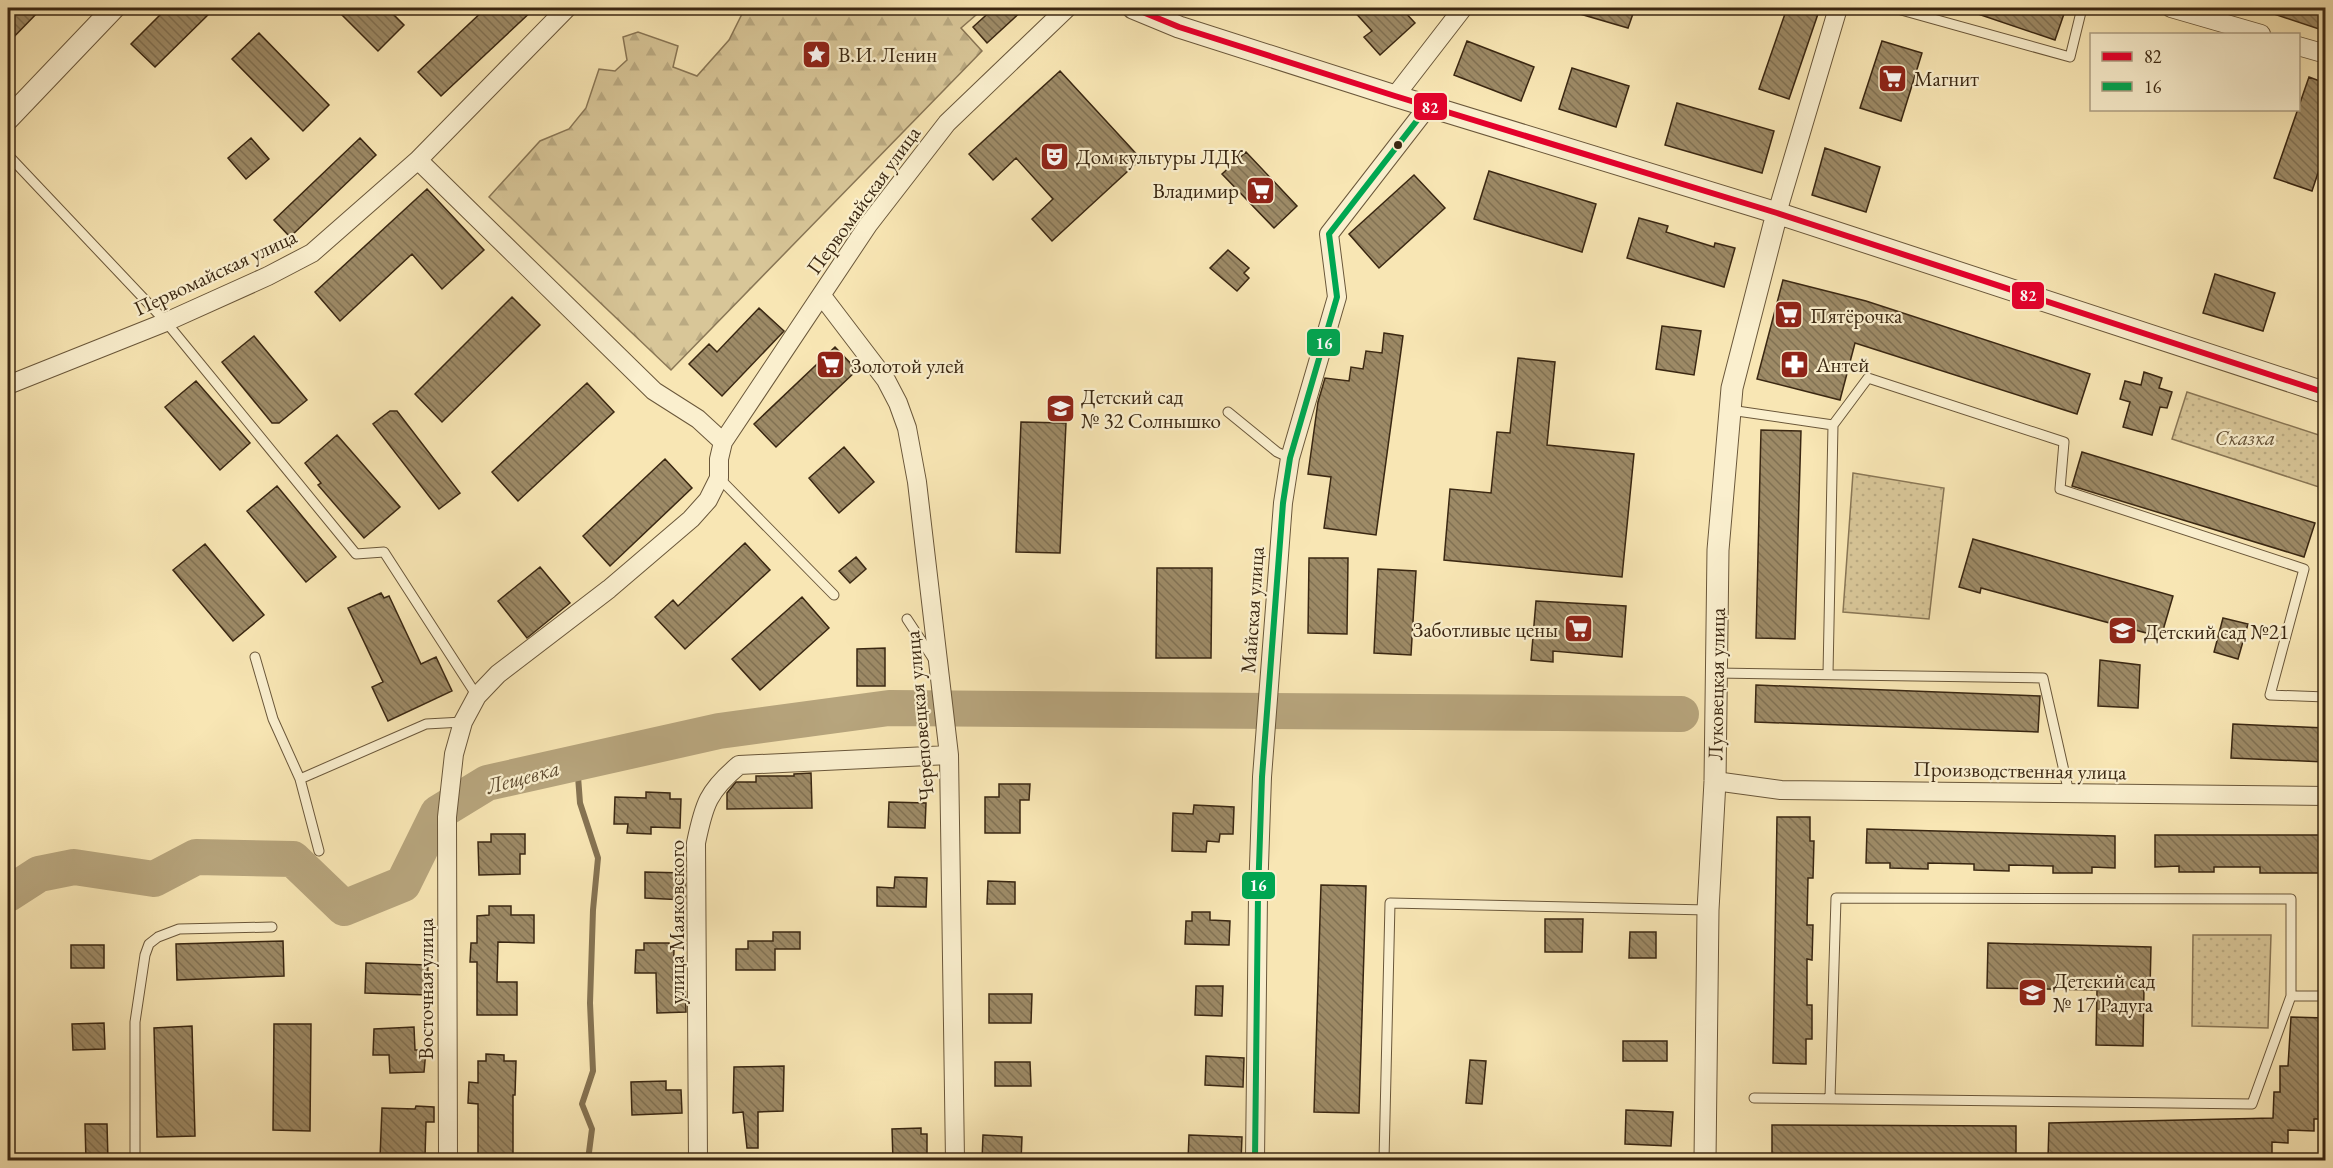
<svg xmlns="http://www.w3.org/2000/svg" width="2333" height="1168" viewBox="0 0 2333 1168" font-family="'EB Garamond',serif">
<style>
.forest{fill:url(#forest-firs);stroke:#897655;stroke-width:1.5}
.park{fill:url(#park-dots);stroke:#897655;stroke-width:1.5}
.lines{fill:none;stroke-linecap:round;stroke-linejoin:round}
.stream{stroke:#857352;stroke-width:6}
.river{stroke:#b7a57d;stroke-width:36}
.building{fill:url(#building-back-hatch);stroke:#3a2712;stroke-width:1.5}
.service-casing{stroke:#6a573a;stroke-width:11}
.minor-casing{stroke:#6a573a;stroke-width:20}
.tertiary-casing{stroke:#6a573a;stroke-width:23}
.service{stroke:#faefce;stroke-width:9}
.minor{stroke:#faefce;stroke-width:18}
.tertiary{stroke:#faefce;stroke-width:21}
.bus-1-casing{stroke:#faefce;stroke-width:10}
.bus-2-casing{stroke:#faefce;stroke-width:10}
.bus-1{stroke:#e4002b;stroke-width:6}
.bus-2{stroke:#00a651;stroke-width:6}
.bus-dot{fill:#3a2712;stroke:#faefce;stroke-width:2}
.labels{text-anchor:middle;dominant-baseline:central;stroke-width:4.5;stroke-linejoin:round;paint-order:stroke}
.poi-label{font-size:21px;fill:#3a2712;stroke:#faefce;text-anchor:start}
.street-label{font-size:21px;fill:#3a2712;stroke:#faefce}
.park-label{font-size:21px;font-style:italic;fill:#624f34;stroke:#faefce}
.water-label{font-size:22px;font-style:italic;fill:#604d32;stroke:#faefce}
.line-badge{stroke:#faefce;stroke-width:2}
.badge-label{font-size:16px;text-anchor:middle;font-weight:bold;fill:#fff}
</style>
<defs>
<pattern id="forest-firs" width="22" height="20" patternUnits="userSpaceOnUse" patternTransform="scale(1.5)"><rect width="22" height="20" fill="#d8c698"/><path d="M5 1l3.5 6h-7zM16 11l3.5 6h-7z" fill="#baaa82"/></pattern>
<pattern id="park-dots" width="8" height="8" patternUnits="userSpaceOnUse" patternTransform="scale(1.5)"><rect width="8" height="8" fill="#d8c698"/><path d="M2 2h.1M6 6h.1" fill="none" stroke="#baaa82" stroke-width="1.8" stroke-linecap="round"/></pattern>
<pattern id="building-back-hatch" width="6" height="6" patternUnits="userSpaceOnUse" patternTransform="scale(1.5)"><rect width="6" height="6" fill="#9d8a66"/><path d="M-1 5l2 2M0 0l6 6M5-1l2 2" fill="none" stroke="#817153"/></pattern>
</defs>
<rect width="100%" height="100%" fill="#f8e6b4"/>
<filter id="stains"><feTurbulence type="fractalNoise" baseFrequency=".00333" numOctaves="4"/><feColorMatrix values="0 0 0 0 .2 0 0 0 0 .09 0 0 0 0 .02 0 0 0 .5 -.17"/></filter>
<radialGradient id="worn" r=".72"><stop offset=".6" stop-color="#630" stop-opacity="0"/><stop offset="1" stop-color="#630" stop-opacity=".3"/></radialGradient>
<path class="forest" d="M745,8H984L961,28L982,51L671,370L489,197L540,141L569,129L586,108L599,69L615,71L627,60L623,37L638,32L678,46L673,67L697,76L729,40Z"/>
<path class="park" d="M2187,392L2325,437V489L2172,439Z
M1853,473L1944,488L1929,619L1843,612Z
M2193,935H2271L2268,1028L2192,1026Z"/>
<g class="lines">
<path class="stream" d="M577,763L580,803L598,858L593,910L590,1003L593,1071L582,1104L592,1129L588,1160"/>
<path class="river" d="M8,894L39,874L74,867L154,879L196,857L293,859L344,908L403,884L438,813L487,783L719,731L889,708L1681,714"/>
</g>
<path class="building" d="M13,8H42L8,43V13Z
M167,8H215L155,67L131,44Z
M335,8H387L404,25L378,51Z
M486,8H535L441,96L418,72Z
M994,8H1025L987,43L973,27Z
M1351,8H1401L1415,23L1380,55L1364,37L1372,31Z
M1574,8H1635L1628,28L1573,12Z
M1787,8H1820L1789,99L1759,89Z
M1966,8H2066L2055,40L1966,10Z
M2265,8H2325V31L2265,11Z
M259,33L329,105L303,131L232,59Z
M1467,41L1534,67L1521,101L1454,75Z
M1882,41L1922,53L1901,121L1860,108Z
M1572,68L1629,86L1616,127L1559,109Z
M1060,71L1141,159L1052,241L1032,219L1053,199L1016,158L993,180L969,154Z
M2309,77L2325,83V152L2312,191L2274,178Z
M1677,103L1774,131L1762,173L1665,145Z
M251,138L269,159L246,179L228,158Z
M360,138L376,155L290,237L274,220Z
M1825,148L1880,167L1866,212L1812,195Z
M1246,152L1297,206L1274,228L1222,174Z
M1489,171L1596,204L1582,252L1474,219Z
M1414,175L1445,208L1379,268L1349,234Z
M427,189L484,250L442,289L412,254L340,321L315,292Z
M1639,218L1668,226L1666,232L1714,247L1715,243L1735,248L1724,287L1627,258Z
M1228,250L1249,268L1244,273L1249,278L1237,291L1210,268Z
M2215,274L2275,293L2263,331L2203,313Z
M1783,280L1866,301L2090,374L2077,414L1855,343L1840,400L1757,379Z
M512,297L540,325L442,422L415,394Z
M759,308L784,331L722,396L689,364L709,344L717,352Z
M1662,326L1701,331L1694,375L1656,369Z
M1384,333L1403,336L1376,535L1324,528L1331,477L1308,474L1318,402L1325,378L1349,381L1351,367L1363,369L1366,351L1382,353Z
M254,336L307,400L279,423H272L222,362Z
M835,347L857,370L776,447L754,424Z
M1518,358L1555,362L1547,445L1634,454L1622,577L1444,560L1450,489L1491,493L1497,432L1510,433Z
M2144,372L2162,378L2159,388L2172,392L2167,408L2160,407L2152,435L2123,427L2130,402L2120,399L2125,381L2141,385Z
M196,381L250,443L220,470L165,407Z
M587,383L614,412L518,501L492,472Z
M390,411H397L460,493L439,509L373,424Z
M1021,422L1066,423L1060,553L1016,552Z
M1761,430L1801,431L1795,639L1756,638Z
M337,435L400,507L364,538L318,485L321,483L305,463Z
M844,447L874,482L839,513L809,478Z
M2082,452L2315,523L2304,557L2072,486Z
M665,459L692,488L610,566L583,536Z
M277,486L336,557L306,582L247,511Z
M1973,539L2173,596L2161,637L1981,588L1980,593L1959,587Z
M745,543L770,570L685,649L655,617L673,600L678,606Z
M205,544L264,615L233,641L173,570Z
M856,557L866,569L850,583L839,571Z
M1309,558H1348L1347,634L1308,633Z
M540,567L570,603L527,638L498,601Z
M1157,568H1212L1211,658H1156Z
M1378,569L1416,571L1411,655L1374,653Z
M381,593L384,598L389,596L421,664L436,657L452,691L388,721L372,687L383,682L348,608Z
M802,597L829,628L760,690L732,659Z
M1536,601L1626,606L1622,657L1553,651V662L1531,660Z
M2223,618L2248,624L2238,659L2214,652Z
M885,648V686H857V649Z
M2100,660L2140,665L2138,708L2098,706Z
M1756,685L2040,696L2038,732L1755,722Z
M2233,724L2325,728V762L2231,758Z
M811,773L812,808L727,809V793L736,782H756V776H794V774Z
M999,784H1030L1029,800H1020V833H985V797H999Z
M646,792L670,793V799H681L680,828L651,827V834L627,833L628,824H614L615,797L646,798Z
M889,802L926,803L925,828L888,827Z
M1194,805L1234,807L1233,834H1220L1219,842L1207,841L1206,852L1172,851L1173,813L1193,814Z
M1777,817H1810V841H1814L1813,878H1808L1807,925H1813L1812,960L1807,959V1005H1812V1039H1806V1064L1773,1063Z
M1867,829L2115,836V868L2092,867V873H2053V866L2009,865V871L1974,870V864L1928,863V869L1890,868V863H1866Z
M491,834H525V854H520V874L479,875L478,842H491Z
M2155,835H2319L2325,837V873H2260V867H2214V872H2179V866L2155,867Z
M645,872L685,873V900L645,898Z
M895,877L927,878L926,907L877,906V887L894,888Z
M988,881L1015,882V904H987Z
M1321,885L1366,886L1359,1113L1314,1112Z
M489,906H511V915H534V943L498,942L497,982H517V1015H477V962H470L471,943H477V916L489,915Z
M1192,912H1210V920L1230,921L1229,945L1185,944L1186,921H1192Z
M1545,919H1583L1582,952H1545Z
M773,932H800V949H775V970H736V949H748V941H773Z
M1630,932H1656V958H1629Z
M283,941L284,976L177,980L176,944Z
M644,943H669V950H674L673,980H685L686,1012L657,1013L656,973H635L636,950H644Z
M1988,943L2151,947L2150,989L2144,988L2143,1046L2096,1045L2097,990L1987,988Z
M71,945H104V968H71Z
M366,963L428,965L427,995L365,993Z
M1196,986H1223L1222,1016L1195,1015Z
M989,994H1032L1031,1023H989Z
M2291,1017L2325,1018V1119H2314V1131L2288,1130V1143L2272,1142V1156L2048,1158L2049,1123L2273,1118L2274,1092H2280V1066H2288Z
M104,1023L105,1049L73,1050L72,1024Z
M274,1024H311L310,1131L273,1130Z
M192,1026L195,1136L157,1137L154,1028Z
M414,1027L415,1050H426L424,1072L390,1073L389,1055H373L374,1029Z
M1623,1041H1667V1061H1623Z
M486,1054L504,1055V1061H516L515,1095H513V1156H478V1104L468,1103L469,1082L478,1083V1061H486Z
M1206,1056L1244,1058L1243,1087L1205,1085Z
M1470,1060L1486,1061L1482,1104L1466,1103Z
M995,1062H1030L1031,1086H995Z
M784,1066L783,1111L758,1112V1148H747L743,1112L733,1113L734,1067Z
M666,1081V1090H681L682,1113L632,1115L631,1082Z
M416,1106L434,1107V1122H426L425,1158H380L382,1108L415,1109Z
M1626,1110L1673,1112L1671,1146L1625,1144Z
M85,1124H107L108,1160L86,1161Z
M1772,1125L2016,1126V1159L1772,1158Z
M921,1128V1134H927V1161H893L892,1129Z
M983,1135L1022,1137L1021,1161H982Z
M1189,1135L1242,1137L1241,1161H1188Z"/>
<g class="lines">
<defs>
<path id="service" d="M1894,8L2070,57L2082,8
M8,155L166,322L356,554L384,552L477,696
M1730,410L1833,425L1828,674
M1228,412L1277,452L1290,458
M1833,425L1868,378L2064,442L2060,489L2304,569L2270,695L2326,697
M719,478L834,595
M907,619L934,660
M255,657L273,719L300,779L426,724L463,722
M1716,673L2043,678L2069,793
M300,779L319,851
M1754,1098L2252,1104L2291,996H2326
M1830,1098L1836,898L2291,899V996
M135,1160V1022L145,955L149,944L158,937L179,929L272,927
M1384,1160L1390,903L1708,910"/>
<path id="minor" d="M2171,8L2261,34
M2298,46L2326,54
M1395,96L1463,8
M418,160L654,391L698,419L723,442
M1777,213L1838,8
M822,296L886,380L898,403L907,428L917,482L949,755L955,1160
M8,385L166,322L268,276L312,253L418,160L567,8
M1715,781L1781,790L2326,796
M448,1160L447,817L454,754L463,722L477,696L498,674L609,589L691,519L708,500L719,478V459L723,442L868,225L947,123L1067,8
M698,1160L696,843C704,804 708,791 739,765L949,755
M1255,1160L1258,895L1262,777L1283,503L1290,458L1337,297L1329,234L1429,105"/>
<path id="tertiary" d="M1133,8L1179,27L1395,96L1777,213L2326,393
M8,119L114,8
M1705,1160L1708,910L1715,781L1718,550L1732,388L1777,213"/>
</defs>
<use href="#service" class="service-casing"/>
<use href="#minor" class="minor-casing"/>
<use href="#tertiary" class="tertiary-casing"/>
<use href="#service" class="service"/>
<use href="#minor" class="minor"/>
<use href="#tertiary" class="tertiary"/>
<defs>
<path id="bus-1" d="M1133,8L1179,27L1395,96L1777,213L2326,393"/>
<path id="bus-2" d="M1255,1160L1258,895L1262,777L1283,503L1290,458L1337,297L1329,234L1429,105"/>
</defs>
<use href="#bus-1" class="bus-1-casing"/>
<use href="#bus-2" class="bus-2-casing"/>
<use href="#bus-1" class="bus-1"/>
<use href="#bus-2" class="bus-2"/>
</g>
<defs>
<symbol id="sight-square" viewBox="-11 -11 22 22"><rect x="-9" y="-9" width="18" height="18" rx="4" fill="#8f2418" stroke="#faefce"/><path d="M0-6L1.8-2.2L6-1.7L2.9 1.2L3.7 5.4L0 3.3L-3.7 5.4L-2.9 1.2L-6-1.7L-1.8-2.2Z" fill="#fff"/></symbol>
<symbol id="supermarket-square" viewBox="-11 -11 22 22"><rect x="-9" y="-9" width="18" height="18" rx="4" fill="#8f2418" stroke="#faefce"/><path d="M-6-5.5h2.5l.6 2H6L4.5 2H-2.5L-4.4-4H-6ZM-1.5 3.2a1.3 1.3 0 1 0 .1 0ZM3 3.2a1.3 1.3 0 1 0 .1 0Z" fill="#fff"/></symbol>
<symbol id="theatre-square" viewBox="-11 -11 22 22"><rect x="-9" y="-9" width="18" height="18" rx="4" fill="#8f2418" stroke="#faefce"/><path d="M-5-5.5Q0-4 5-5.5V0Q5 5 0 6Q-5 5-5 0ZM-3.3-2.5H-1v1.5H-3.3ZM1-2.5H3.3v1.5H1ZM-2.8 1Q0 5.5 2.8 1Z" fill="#fff"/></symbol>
<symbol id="pharmacy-square" viewBox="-11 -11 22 22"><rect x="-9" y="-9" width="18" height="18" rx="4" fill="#8f2418" stroke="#faefce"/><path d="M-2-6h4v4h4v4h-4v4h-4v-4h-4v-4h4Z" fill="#fff"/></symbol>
<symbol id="school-square" viewBox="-11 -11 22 22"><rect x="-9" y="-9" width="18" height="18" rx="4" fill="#8f2418" stroke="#faefce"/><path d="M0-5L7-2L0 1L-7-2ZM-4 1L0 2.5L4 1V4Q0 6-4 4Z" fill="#fff"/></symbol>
</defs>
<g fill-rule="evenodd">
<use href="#sight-square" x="800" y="38" width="33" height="33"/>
<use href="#supermarket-square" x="1876" y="62" width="33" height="33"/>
<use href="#theatre-square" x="1038" y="140" width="33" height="33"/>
<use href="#supermarket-square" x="1244" y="174" width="33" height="33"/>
<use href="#supermarket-square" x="1772" y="298" width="33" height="33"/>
<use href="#pharmacy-square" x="1778" y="348" width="33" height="33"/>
<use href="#supermarket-square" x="814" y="348" width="33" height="33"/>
<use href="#school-square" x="1044" y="392" width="33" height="33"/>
<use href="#supermarket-square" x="1562" y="612" width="33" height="33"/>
<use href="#school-square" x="2106" y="614" width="33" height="33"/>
<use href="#school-square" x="2016" y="976" width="33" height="33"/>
</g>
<circle class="bus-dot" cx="1398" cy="145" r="5"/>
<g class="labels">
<g class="poi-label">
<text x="838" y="54">В.И. Ленин</text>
<text x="1914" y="78">Магнит</text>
<text x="1076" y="156">Дом культуры ЛДК</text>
<text x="1239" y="190" text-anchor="end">Владимир</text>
<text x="1810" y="315">Пятёрочка</text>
<text x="1816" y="364">Антей</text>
<text x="851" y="365">Золотой улей</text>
<text x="1081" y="396">Детский сад<tspan x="1081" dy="24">№ 32 Солнышко</tspan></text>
<text x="1558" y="629" text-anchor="end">Заботливые цены</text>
<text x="2144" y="631">Детский сад №21</text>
<text x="2053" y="980">Детский сад<tspan x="2053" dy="24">№ 17 Радуга</tspan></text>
</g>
<g class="street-label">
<text transform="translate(863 200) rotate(-54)">Первомайская улица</text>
<text transform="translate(215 272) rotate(-25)">Первомайская улица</text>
<text transform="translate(1252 610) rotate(-86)">Майская улица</text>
<text transform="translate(1716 684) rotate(-89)">Луковецкая улица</text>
<text transform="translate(919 716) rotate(-95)">Череповецкая улица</text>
<text transform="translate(2020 770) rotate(1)">Производственная улица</text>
<text transform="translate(676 922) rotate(-90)">улица Маяковского</text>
<text transform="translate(425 989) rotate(-90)">Восточная улица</text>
</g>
<g class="park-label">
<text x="2245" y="437">Сказка</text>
</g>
<g class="water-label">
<text transform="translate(523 777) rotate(-15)">Лещевка</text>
</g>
</g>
<g class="line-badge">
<rect x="1413" y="92" width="35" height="29" rx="6" fill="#e4002b"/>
<rect x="2011" y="281" width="34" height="29" rx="6" fill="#e4002b"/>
<rect x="1306" y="328" width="35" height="29" rx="6" fill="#00a651"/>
<rect x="1241" y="871" width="35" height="29" rx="6" fill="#00a651"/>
</g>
<g class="badge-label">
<text x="1430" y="113">82</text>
<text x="2028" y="301">82</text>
<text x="1324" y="349">16</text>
<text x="1258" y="891">16</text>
</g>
<rect width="2333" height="1168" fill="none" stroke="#f8e6b4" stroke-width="30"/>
<rect x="9" y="9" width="2315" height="1150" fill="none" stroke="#3a2712" stroke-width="3"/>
<rect x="15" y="15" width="2303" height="1138" fill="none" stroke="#3a2712" stroke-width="1.5"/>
<rect x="2090" y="33" width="210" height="78" fill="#faefce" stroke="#ad9f83" stroke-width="1.5"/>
<rect x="2102" y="52" width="30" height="9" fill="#e4002b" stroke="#ad9f83" stroke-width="1.5"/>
<text x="2144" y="63" font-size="18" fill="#3a2712">82</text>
<rect x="2102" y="82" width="30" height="9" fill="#00a651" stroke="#ad9f83" stroke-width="1.5"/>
<text x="2144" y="93" font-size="18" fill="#3a2712">16</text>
<rect width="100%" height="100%" filter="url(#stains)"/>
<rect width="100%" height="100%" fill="url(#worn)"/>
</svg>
